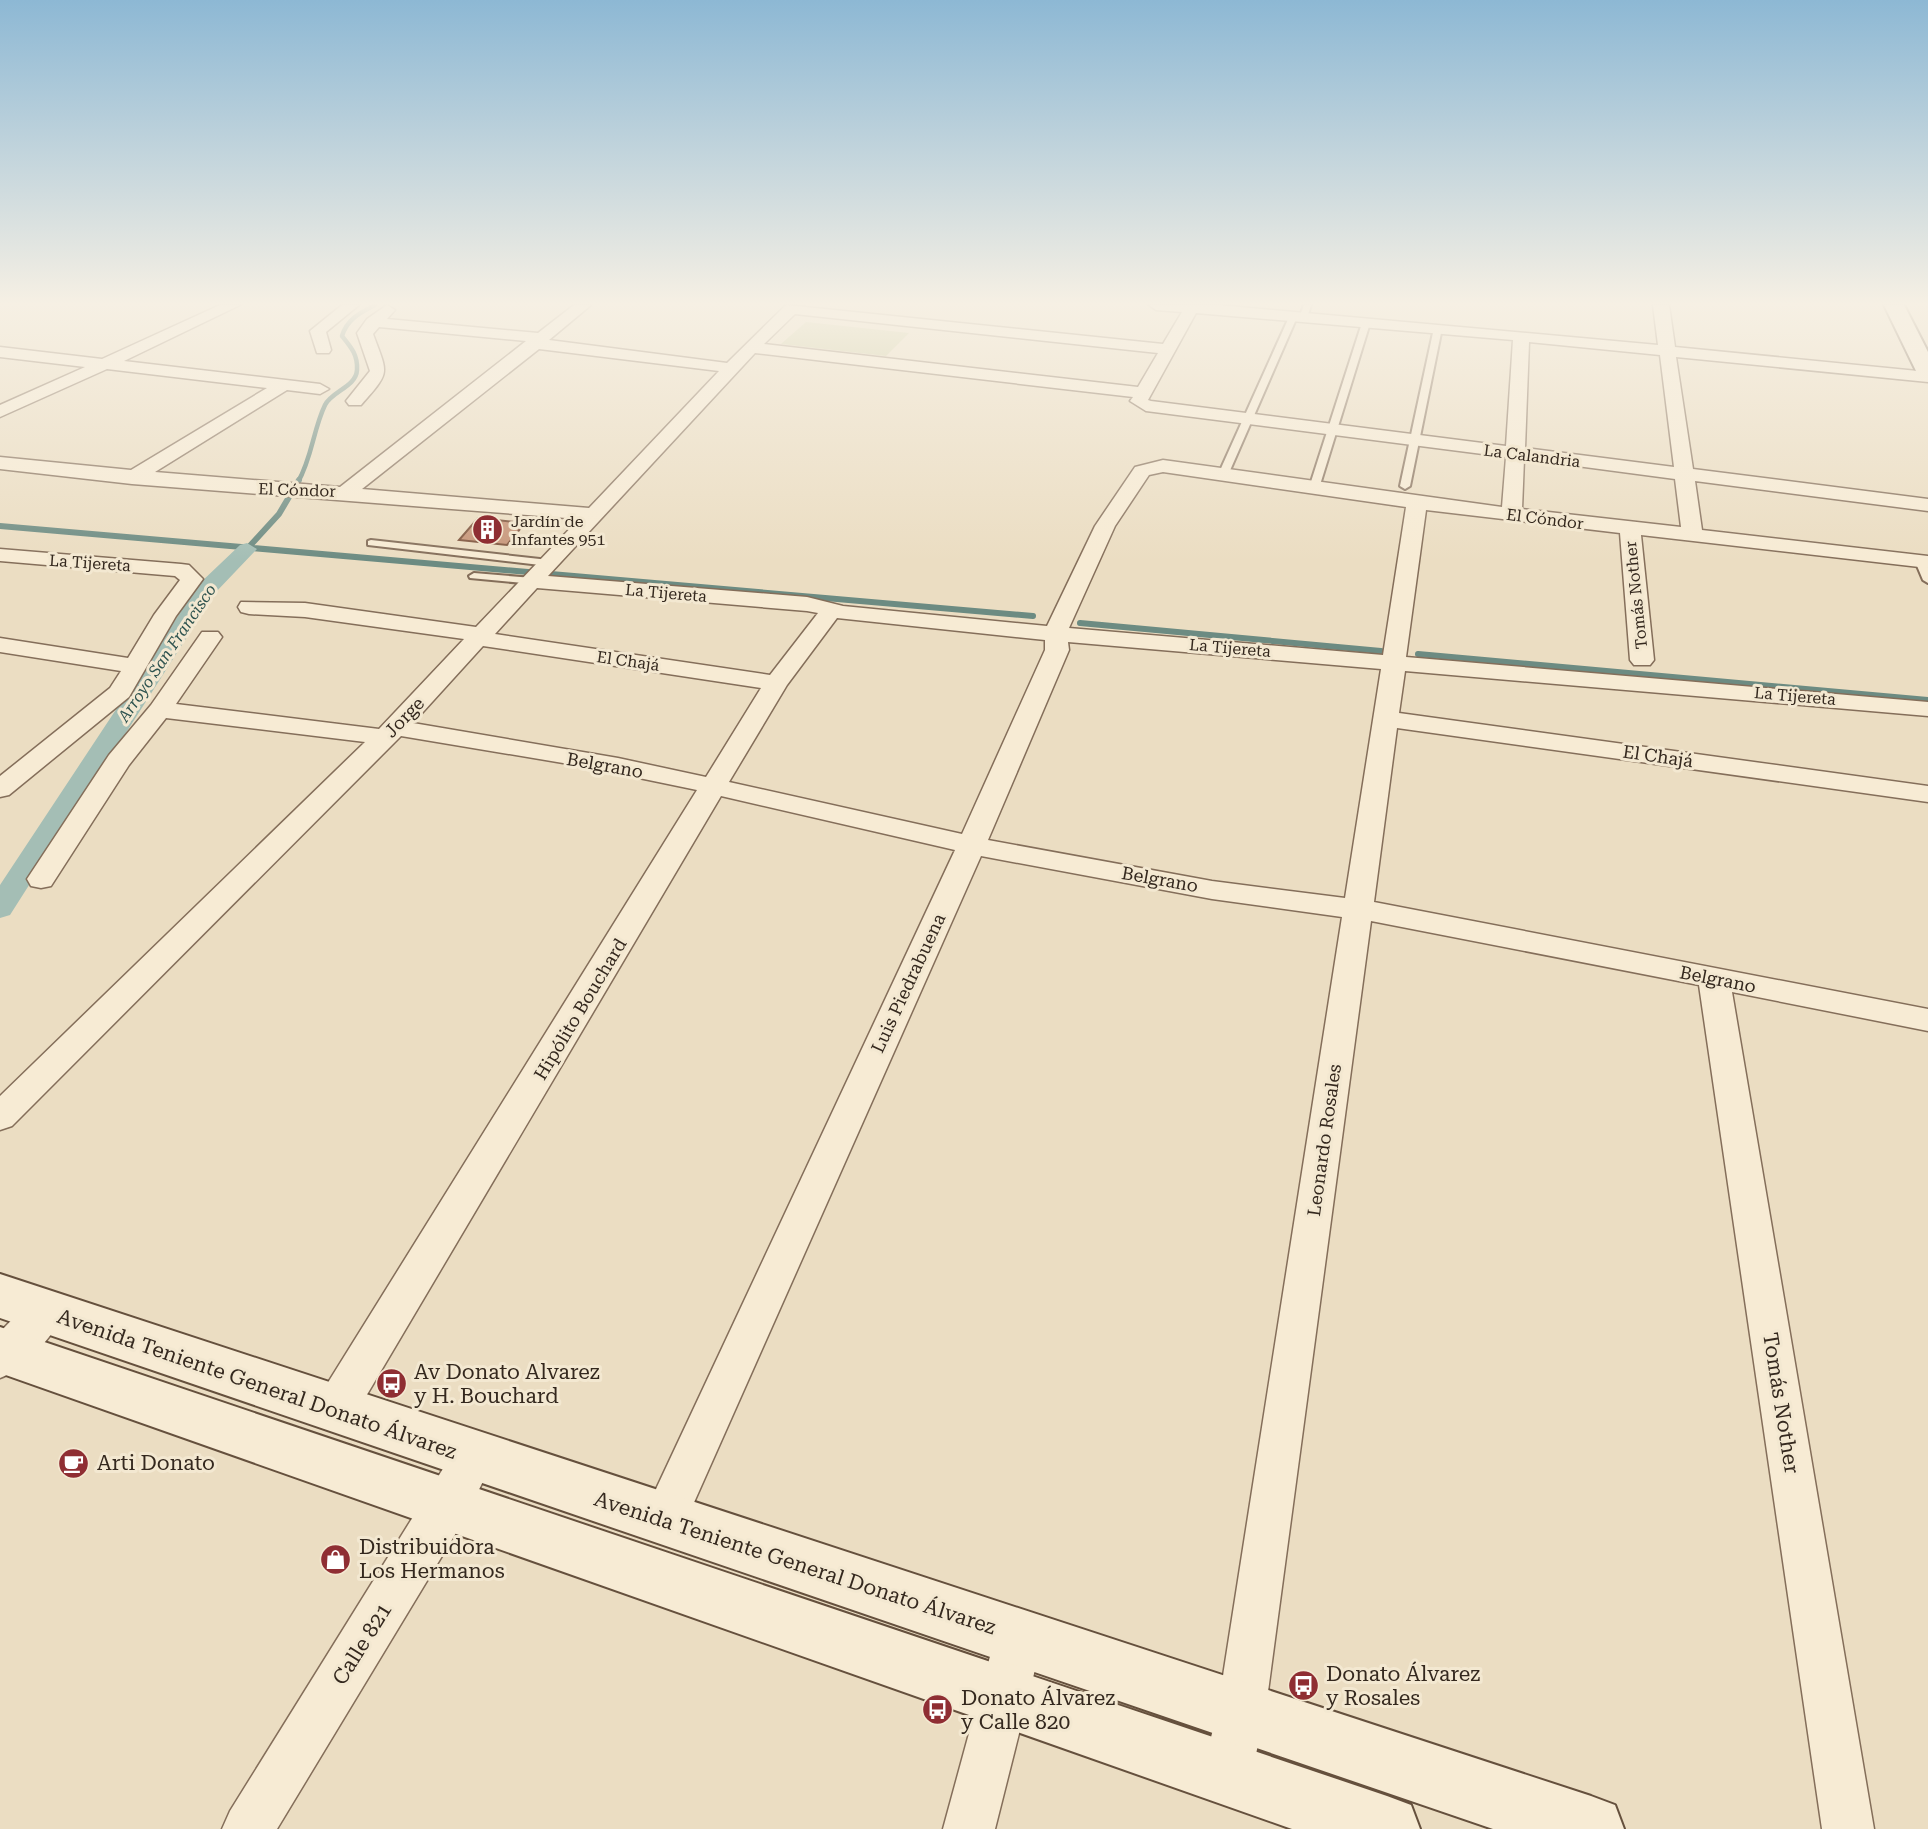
<svg xmlns="http://www.w3.org/2000/svg" width="1928" height="1829" viewBox="0 0 1928 1829" font-family="'Roboto Serif',serif">
<style>
.green{fill:#c5c896}
.lines{fill:none;stroke-linecap:round;stroke-linejoin:round}
.stream-far1{stroke:#6c8b82;stroke-width:4.5}
.stream{stroke:#6c8b82;stroke-width:6}
.canal{fill:#a4beb5;fill-rule:evenodd}
.building{fill:#c7967a;stroke:#815841;stroke-width:2}
.lane-casing{stroke:#846e5a;stroke-width:4}
.street-casing{stroke:#846e5a;stroke-width:3}
.secondary-casing{stroke:#65503d;stroke-width:4}
.lane{fill:#f7ebd4;fill-rule:evenodd}
.street{fill:#f7ebd4;fill-rule:evenodd}
.secondary{fill:#f7ebd4;fill-rule:evenodd}
.labels{text-anchor:middle;dominant-baseline:central;stroke-width:6;stroke-linejoin:round;paint-order:stroke}
.far-street-label{font-size:16px;fill:#34281e;stroke:#f3e8d1}
.far-poi-label{font-size:16px;fill:#34281e;stroke:#f3e8d1;text-anchor:start}
.far-water-label{font-size:16px;font-style:italic;fill:#2e534f;stroke:#f3e8d1}
.street-label{font-size:18px;fill:#34281e;stroke:#f3e8d1}
.near-poi-label{font-size:21px;fill:#34281e;stroke:#f3e8d1;text-anchor:start}
.near-street-label{font-size:21px;fill:#34281e;stroke:#f3e8d1}
</style>
<rect width="100%" height="100%" fill="#ebddc2"/>
<path class="green" d="M806,322L909,333L886,356L781,344Z"/>
<g class="lines">
<path class="stream-far1" d="M298,482C312,458 313,430 325,405C332,391 356,387 357,370C358,355 351,347 342,336C347,319 360,313 375,305"/>
<path class="stream" d="M0,526L1033,616
M247,549L279,514L299,480
M1080,623L1381,651
M1418,654L1928,700"/>
<path class="canal" d="M247,543L257,549L215,593L10,915L0,918V885L199,584L240,545Z"/>
</g>
<path class="building" d="M478,518L525,523L507,545L459,540Z"/>
<g class="lines">
<defs>
<path id="lane" d="M1304,305H1311L1307,318L1303,320L1299,318Z
M1290,315L1297,317L1228,475L1220,477L1218,475Z
M1366,321L1370,323L1319,488L1311,490L1309,488L1362,323Z
M1438,326L1442,328L1410,486L1405,489L1400,486L1434,328Z
M371,540L549,560L554,563L549,566L368,545V541Z
M1920,558L1924,559L1928,568V583L1923,580L1915,561Z
M474,573L533,578L538,581L533,584L470,578L469,576Z"/>
<path id="street" d="M220,305H240L124,361L320,384L329,389L320,394L287,390L155,472L340,487L526,341L379,327L373,334C388,375 391,371 361,405H349L346,401L370,371L357,333L367,319L387,305L395,310L387,319L538,333L574,305H591L549,340L727,363L786,305L1163,344L1182,312L1156,310L1149,305H1218L1658,345L1653,305H1669L1675,347L1928,372V382L1676,357L1693,469L1928,499V511L1695,481L1702,530L1928,556V568L1641,535L1654,660L1650,665H1634L1630,660L1620,533L1426,510L1406,657L1928,702V716L1405,671L1399,713L1928,786V802L1397,728L1374,902L1928,1009V1031L1732,992L1874,1829H1822L1699,985L1371,921L1265,1714L1251,1776L1244,1794L1226,1801L1208,1794L1201,1776L1217,1714L1342,917L1212,899L981,856L680,1534L664,1541L648,1534L642,1519L955,850L721,796L349,1425L334,1430L319,1425L313,1411L319,1397L697,790L581,766L401,736L12,1126L0,1130V1096L365,742L166,718L129,765L51,886L41,888L31,886L27,879L109,755L151,705L202,632H218L222,637L176,704L379,729L464,639L305,617L249,614L241,612L238,607L241,602L305,603L476,627L579,519L132,484L0,469V457L131,470L267,388L107,369L0,417V405L85,367L0,357V347L102,359ZM1196,313L1513,340L1506,446L1151,401L1148,400ZM795,314L1158,353L1138,387L764,344ZM1529,342L1660,355L1674,467L1525,448ZM539,349L719,371L589,508L362,489ZM755,353L1133,397L1130,401L1146,411L1506,457L1502,507L1163,460L1135,467L1095,526L1047,626L843,606L807,597L548,576ZM1524,459L1675,479L1681,527L1522,509ZM1163,472L1406,507L1383,655L1069,628L1115,526L1149,475ZM537,588L807,611L818,613L770,675L495,634ZM837,618L1045,640V650L962,834L729,782L787,685ZM1068,642L1381,669L1345,898L1212,881L988,840L1069,650ZM483,646L761,688L706,777L618,758L413,723Z
M342,305H359L326,332L331,350L329,353H317L310,331Z
M0,549L181,564L189,565L203,579L176,616L129,697L9,795L0,797V776L110,688L121,671L0,652V638L128,658L154,615L180,580L175,576L0,561Z
M45,1295L59,1300L65,1312C53,1336 25,1369 0,1378V1332L31,1300Z
M474,1437L489,1443L495,1457L465,1518L277,1829H222L230,1811L459,1443Z
M1019,1614L1036,1621L1043,1638L995,1829H943L995,1638L1002,1621Z"/>
<path id="secondary" d="M1884,305H1904L1928,352V380L1917,373Z
M0,1274L1591,1796L1615,1805L1624,1829H1493L0,1318Z
M0,1327L1387,1796L1411,1805L1420,1829H1292L0,1373Z"/>
</defs>
<use href="#lane" class="lane-casing"/>
<use href="#street" class="street-casing"/>
<use href="#secondary" class="secondary-casing"/>
<use href="#lane" class="lane"/>
<use href="#street" class="street"/>
<use href="#secondary" class="secondary"/>
</g>
<linearGradient id="sky" x2="0" y2="1"><stop stop-color="#8db8d4"/><stop offset="0.54" stop-color="#f6f0e4"/><stop offset="1" stop-color="#f6f0e4" stop-opacity="0"/></linearGradient>
<rect width="1928" height="562" fill="url(#sky)"/>
<defs>
<symbol id="building-disc" viewBox="-11 -11 22 22"><circle r="9.5" fill="#8f2e33" stroke="#f3e8d1"/><path d="M-4-6H4V6H1V3H-1V6H-4ZM-2.5-4.3h1.7v1.8h-1.7ZM.8-4.3h1.7v1.8H.8ZM-2.5-1h1.7V.8h-1.7ZM.8-1h1.7V.8H.8Z" fill="#fff"/></symbol>
<symbol id="bus-disc" viewBox="-11 -11 22 22"><circle r="9.5" fill="#8f2e33" stroke="#f3e8d1"/><path d="M-5-6H5V4H4V6H2V4H-2V6H-4V4H-5ZM-3.5-4V0h7V-4ZM-3.5 1.2v1.5H-2V1.2ZM2 1.2v1.5H3.5V1.2Z" fill="#fff"/></symbol>
<symbol id="cafe-disc" viewBox="-11 -11 22 22"><circle r="9.5" fill="#8f2e33" stroke="#f3e8d1"/><path d="M-5.5-4.5H6V0H3Q3 3.5 0 3.5H-2.5Q-5.5 3.5-5.5 0ZM3-3.2v2h1.7v-2ZM-6 4.5H4V6H-6Z" fill="#fff"/></symbol>
<symbol id="shop-disc" viewBox="-11 -11 22 22"><circle r="9.5" fill="#8f2e33" stroke="#f3e8d1"/><path d="M-5-2.5h2.3a2.7 3.5 0 0 1 5.4 0H5L5.5 6h-11ZM-1.5-2.5h3a1.5 2.3 0 0 0-3 0Z" fill="#fff"/></symbol>
</defs>
<g fill-rule="evenodd">
<use href="#building-disc" x="470" y="512" width="35" height="35"/>
<use href="#bus-disc" x="374" y="1366" width="35" height="35"/>
<use href="#cafe-disc" x="56" y="1446" width="35" height="35"/>
<use href="#shop-disc" x="318" y="1542" width="35" height="35"/>
<use href="#bus-disc" x="1286" y="1668" width="35" height="35"/>
<use href="#bus-disc" x="920" y="1692" width="35" height="35"/>
</g>
<g class="labels">
<g class="far-street-label">
<text transform="translate(1532 456) rotate(7)">La Calandria</text>
<text transform="translate(297 490) rotate(2)">El Cóndor</text>
<text transform="translate(1545 519) rotate(7)">El Cóndor</text>
<text transform="translate(90 563) rotate(4)">La Tijereta</text>
<text transform="translate(666 593) rotate(5)">La Tijereta</text>
<text transform="translate(1636 595) rotate(-96)">Tomás Nother</text>
<text transform="translate(1230 648) rotate(5)">La Tijereta</text>
<text transform="translate(628 661) rotate(8)">El Chajá</text>
<text transform="translate(1795 696) rotate(5)">La Tijereta</text>
</g>
<g class="far-poi-label">
<text x="511" y="521">Jardín de<tspan x="511" dy="18">Infantes 951</tspan></text>
</g>
<g class="far-water-label">
<text transform="translate(167 653) rotate(-56)">Arroyo San Francisco</text>
</g>
<g class="street-label">
<text transform="translate(404 717) rotate(-46)">Jorge</text>
<text transform="translate(1658 756) rotate(8)">El Chajá</text>
<text transform="translate(605 765) rotate(10)">Belgrano</text>
<text transform="translate(1160 879) rotate(10)">Belgrano</text>
<text transform="translate(1718 979) rotate(11)">Belgrano</text>
<text transform="translate(908 983) rotate(-65)">Luis Piedrabuena</text>
<text transform="translate(580 1009) rotate(-59)">Hipólito Bouchard</text>
<text transform="translate(1324 1140) rotate(-82)">Leonardo Rosales</text>
</g>
<g class="near-poi-label">
<text x="414" y="1372">Av Donato Alvarez<tspan x="414" dy="24">y H. Bouchard</tspan></text>
<text x="97" y="1463">Arti Donato</text>
<text x="359" y="1547">Distribuidora<tspan x="359" dy="24">Los Hermanos</tspan></text>
<text x="1326" y="1674">Donato Álvarez<tspan x="1326" dy="24">y Rosales</tspan></text>
<text x="961" y="1698">Donato Álvarez<tspan x="961" dy="24">y Calle 820</tspan></text>
</g>
<g class="near-street-label">
<text transform="translate(257 1384) rotate(19)">Avenida Teniente General Donato Álvarez</text>
<text transform="translate(1781 1403) rotate(81)">Tomás Nother</text>
<text transform="translate(795 1563) rotate(18)">Avenida Teniente General Donato Álvarez</text>
<text transform="translate(362 1644) rotate(-58)">Calle 821</text>
</g>
</g>
</svg>
